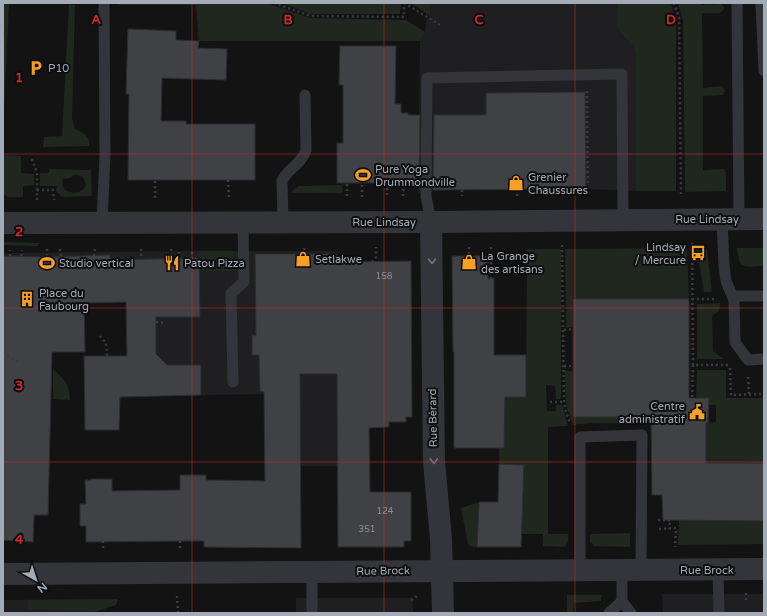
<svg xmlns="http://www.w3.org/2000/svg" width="767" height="616" viewBox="0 0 767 616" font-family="'Varela Round',sans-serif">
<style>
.built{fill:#1f1f22}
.green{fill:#1f271f;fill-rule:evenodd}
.building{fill:#3f4145;stroke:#2d2d31}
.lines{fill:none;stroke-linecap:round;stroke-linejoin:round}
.path{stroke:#393c41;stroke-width:2.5;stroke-dasharray:2 3;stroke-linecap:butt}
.service{stroke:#33353a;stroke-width:11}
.minor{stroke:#33353a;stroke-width:22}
.tertiary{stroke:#33353a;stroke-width:22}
.oneway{stroke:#71767e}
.grid{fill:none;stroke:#d62828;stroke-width:1;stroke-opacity:0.55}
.labels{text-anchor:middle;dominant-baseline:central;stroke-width:4;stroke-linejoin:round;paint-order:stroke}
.number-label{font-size:9px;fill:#8a909a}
.poi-label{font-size:11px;fill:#a3abb6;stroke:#0e0e0f;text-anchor:start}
.street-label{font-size:11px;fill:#a3abb6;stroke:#0e0e0f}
.grid-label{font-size:13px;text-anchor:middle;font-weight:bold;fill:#d62828;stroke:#0e0e0f;stroke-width:4;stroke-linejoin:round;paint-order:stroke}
</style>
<rect width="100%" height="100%" fill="#131314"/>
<path class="built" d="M431,3H617L635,47L636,54V191L586,189L433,190L418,193L420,41L425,32L426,21L430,16Z
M199,251H337L339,262L340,466H265L264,394L136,396L126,302L84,303L3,341V253Z
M662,594H764V613H663Z
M296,598H413V613H296Z
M98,599L97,613H3V600Z"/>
<path class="green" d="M3,3H9L3,131Z
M119,3H267L310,18L406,20L425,32L420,41H199L196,5H119Z
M281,3H400L401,4L400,14H311Z
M410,3H431L430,16Z
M617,3H671L676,22V191H636V54C634,42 624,39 618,29C615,22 617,11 617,3Z
M678,3H701L702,5L721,4L724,7L723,11L719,13H702L703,88L722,86L725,91L723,95L703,96V170L724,169L726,173V191L685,192L683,21Z
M69,4L75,5L72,118L75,129C83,133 91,136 89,146L43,147L44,137L62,136Z
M3,155L21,156V173L34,174V185L23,186V197H8L3,194Z
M49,169L91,170L92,196L62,197L56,191L57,186H40V173H49ZM75,174L83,177L86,185C82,194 73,194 65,190L62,184L63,179L70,178Z
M342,185L343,193H292L293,190L299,186Z
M3,242L40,243L37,246L3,245Z
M687,248L689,299H574L573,327L566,328L565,249Z
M737,248H764V266C744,266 739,271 737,248Z
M527,249H561V399H556L555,386L546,385L547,411H556V405H562L568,426L548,427V534H568V541L565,547L543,546V534H521L524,465L499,464V448H504L505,397H526Z
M696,249H707L712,292H704L699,263L697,262Z
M199,251H234L233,271H199Z
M720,303L719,311L712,316L713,351L724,359H697V304Z
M53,369C65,380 69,383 70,400L53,399Z
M697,370H726V398H764V463L691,462V440H706V423L716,422V405H708L696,398Z
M565,371H573V417H651V420L644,421V424L590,423L573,425L566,406Z
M479,502L477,547H472L468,544L461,508Z
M679,520L764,521V544L678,545Z
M630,533V547L594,546L590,542V534Z
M567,595H602L601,601L574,603L573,613H567Z
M118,599L116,605L97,611L28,609V600Z"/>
<path class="building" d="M128,29L176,31V40L199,41L198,48L227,49L226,80L162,78L161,121H186V124H255V180H128L129,94H126Z
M340,46H396L395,104H401V113H408V115H420L419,183H337V143H343V85H339Z
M585,92L586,189L433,190L434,115H486V93Z
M255,254H337L339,262L411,261L412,417H406V422H389V427L369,428L370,492H411V541H404V547H338L337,374H300L301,548L204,547V541H180L86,542V526H80V504H86L85,480H91V479H112V491L180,490V475H206V480L265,481L264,392L260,391L259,355H252V335L256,336Z
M110,255V260L199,258L200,317H156V354L167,365H201V395L120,397L119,430H85L84,356H127L126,302L84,303L85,352H52L48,515H34L33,542L3,540V256L52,257Z
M452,256H488V279L494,278V355H526V397H505L504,448H454V352H453Z
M573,299H689V398H709L708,423H706V463H764V521L663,520L662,495H652L651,417H573Z
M499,464L524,465L521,547H477L479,502H498Z"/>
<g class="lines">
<path class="path" d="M274,3L311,16L404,17V3
M404,3L442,26
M674,3L679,18L681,194
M587,91L588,195
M32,159L37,173V200
M228,180L229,198
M155,181V199
M387,183V196
M37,190H53L54,200
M462,190V196
M564,195L565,189
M347,196V183
M403,196L404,183
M517,196L518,190
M362,197V183
M692,243L693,365
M562,245L564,402L565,409L570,423
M469,247V256
M491,247V278
M304,248L305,254
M60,249L61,257
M141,249V259
M171,249L172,259
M10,256V250
M21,256L22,250
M47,256V249
M94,256L95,249
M179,259V249
M192,259V249
M372,262L376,257V247
M692,299H714
M156,322L166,323
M564,330L573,329
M100,336L106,343L107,356
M3,353L18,361
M564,366H573
M730,368L731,395L764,394
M748,377L749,394
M550,402H564
M692,402L693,365H729
M658,520H670L669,529
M659,529L676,528L675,547
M103,541V551
M180,541V550
M746,593V602
M177,596L178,613
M411,600L417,596"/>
<path class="service" d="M737,3L739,219
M761,3L764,71
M722,219L724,266L726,281L734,300L735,342L748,360L764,359
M102,222L105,156L104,3
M283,222L282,181C287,169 302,164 306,150L305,95
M431,222L426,196L427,78L622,74L623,219
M732,296H764
M233,382L231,293L244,282L243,222
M718,570L719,613
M580,571V437L642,435L641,570
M622,601L631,613
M312,613V572
M609,613L622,601V570"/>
<path class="minor" d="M431,222L434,462L441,539L443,613"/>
<path class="tertiary" d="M3,223L431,222L764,219
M3,574L764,569"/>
</g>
<defs><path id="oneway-chevron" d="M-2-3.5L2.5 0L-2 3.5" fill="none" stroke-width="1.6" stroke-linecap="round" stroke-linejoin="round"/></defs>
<g class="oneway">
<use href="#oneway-chevron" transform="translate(432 261) rotate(89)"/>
<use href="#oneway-chevron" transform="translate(434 461) rotate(88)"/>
</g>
<path class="grid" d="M192,3V613M384,3V613M575,3V613M3,154H764M3,308H764M3,462H764"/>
<defs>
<symbol id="parking-bare" viewBox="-9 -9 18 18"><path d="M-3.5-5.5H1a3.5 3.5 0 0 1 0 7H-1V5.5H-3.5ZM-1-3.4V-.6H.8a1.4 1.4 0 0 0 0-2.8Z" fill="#fa9f25" stroke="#0e0e0f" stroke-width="2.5" paint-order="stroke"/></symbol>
<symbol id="stadium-bare" viewBox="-9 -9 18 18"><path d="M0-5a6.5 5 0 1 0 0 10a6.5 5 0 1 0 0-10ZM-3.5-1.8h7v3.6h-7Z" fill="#fa9f25" stroke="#0e0e0f" stroke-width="2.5" paint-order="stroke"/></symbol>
<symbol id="shop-bare" viewBox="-9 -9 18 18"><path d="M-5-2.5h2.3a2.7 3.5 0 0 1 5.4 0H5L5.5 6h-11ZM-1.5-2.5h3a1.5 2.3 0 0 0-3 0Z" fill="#fa9f25" stroke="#0e0e0f" stroke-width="2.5" paint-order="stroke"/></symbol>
<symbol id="bus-bare" viewBox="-9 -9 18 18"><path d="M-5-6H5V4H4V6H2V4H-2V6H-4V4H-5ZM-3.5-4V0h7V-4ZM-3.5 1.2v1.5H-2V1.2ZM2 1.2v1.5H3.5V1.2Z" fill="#fa9f25" stroke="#0e0e0f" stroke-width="2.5" paint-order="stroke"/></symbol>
<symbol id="restaurant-bare" viewBox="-9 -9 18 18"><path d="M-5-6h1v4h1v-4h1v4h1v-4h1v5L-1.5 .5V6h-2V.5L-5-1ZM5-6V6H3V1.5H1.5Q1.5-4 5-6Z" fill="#fa9f25" stroke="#0e0e0f" stroke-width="2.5" paint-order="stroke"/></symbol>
<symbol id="building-bare" viewBox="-9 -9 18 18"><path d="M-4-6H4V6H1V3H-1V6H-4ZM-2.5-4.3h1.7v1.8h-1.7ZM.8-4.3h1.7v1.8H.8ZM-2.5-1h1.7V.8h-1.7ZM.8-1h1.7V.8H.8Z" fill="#fa9f25" stroke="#0e0e0f" stroke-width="2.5" paint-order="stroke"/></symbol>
<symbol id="civic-bare" viewBox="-9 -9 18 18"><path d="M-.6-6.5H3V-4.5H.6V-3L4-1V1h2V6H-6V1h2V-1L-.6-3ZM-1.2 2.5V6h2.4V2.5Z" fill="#fa9f25" stroke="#0e0e0f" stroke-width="2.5" paint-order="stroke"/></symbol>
</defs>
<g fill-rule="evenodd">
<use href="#parking-bare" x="25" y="57" width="22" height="22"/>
<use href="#stadium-bare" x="352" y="164" width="22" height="22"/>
<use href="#shop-bare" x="505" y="172" width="22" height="22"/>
<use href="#bus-bare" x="687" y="242" width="22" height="22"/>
<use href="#shop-bare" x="292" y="248" width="22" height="22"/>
<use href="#shop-bare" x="458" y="251" width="22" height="22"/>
<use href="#stadium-bare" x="36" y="252" width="22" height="22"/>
<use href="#restaurant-bare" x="161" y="252" width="22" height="22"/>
<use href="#building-bare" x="16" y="288" width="22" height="22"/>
<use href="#civic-bare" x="686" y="401" width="22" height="22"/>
</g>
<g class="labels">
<g class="number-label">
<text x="384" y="276">158</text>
<text x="385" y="511">124</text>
<text x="367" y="529">351</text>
</g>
<g class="poi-label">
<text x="48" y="68">P10</text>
<text x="375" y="169">Pure Yoga<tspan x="375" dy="13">Drummondville</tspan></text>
<text x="528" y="177">Grenier<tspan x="528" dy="13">Chaussures</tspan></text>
<text x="686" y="247" text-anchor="end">Lindsay<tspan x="686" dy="13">/ Mercure</tspan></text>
<text x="481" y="256">La Grange<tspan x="481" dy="13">des artisans</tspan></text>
<text x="315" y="259">Setlakwe</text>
<text x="59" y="263">Studio vertical</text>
<text x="184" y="263">Patou Pizza</text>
<text x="39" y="293">Place du<tspan x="39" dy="13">Faubourg</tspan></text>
<text x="685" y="406" text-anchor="end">Centre<tspan x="685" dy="13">administratif</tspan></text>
</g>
<g class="street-label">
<text x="707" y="219">Rue Lindsay</text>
<text x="384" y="222">Rue Lindsay</text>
<text transform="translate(433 418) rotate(-91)">Rue Bérard</text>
<text x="707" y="570">Rue Brock</text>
<text transform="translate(383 571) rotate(-1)">Rue Brock</text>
</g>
</g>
<g class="grid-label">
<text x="96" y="24">A</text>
<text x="288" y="24">B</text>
<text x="479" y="24">C</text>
<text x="671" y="24">D</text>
<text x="19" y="82">1</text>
<text x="19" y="236">2</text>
<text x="19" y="390">3</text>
<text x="19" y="544">4</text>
</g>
<rect width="767" height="616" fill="none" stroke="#a3abb6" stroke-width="8"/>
<g transform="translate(36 580) rotate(141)" stroke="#0e0e0f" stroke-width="3" paint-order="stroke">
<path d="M0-3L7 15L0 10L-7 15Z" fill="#a3abb6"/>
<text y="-6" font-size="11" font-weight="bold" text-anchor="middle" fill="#a3abb6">N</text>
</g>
</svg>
